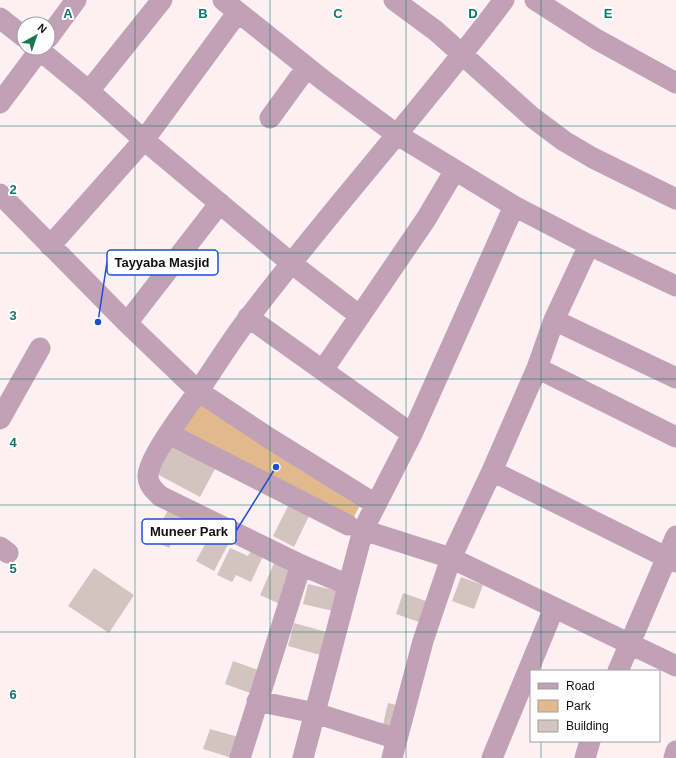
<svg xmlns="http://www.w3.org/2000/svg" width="676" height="758" viewBox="0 0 676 758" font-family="Helvetica,sans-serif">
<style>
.green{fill:#e2b98c}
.building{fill:#d3c4bf}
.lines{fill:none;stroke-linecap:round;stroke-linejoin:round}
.minor{stroke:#c1a1b5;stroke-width:21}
.grid{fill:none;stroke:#0f766e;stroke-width:1;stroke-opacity:0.55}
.grid-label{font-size:13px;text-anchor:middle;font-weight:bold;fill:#0f766e;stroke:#fff;stroke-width:4;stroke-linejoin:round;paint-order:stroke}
.leader{fill:none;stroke:#1d4ed8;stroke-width:1.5}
.callout-dot{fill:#1d4ed8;stroke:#fff;stroke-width:1.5}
.callout{fill:#fff;stroke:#1d4ed8;stroke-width:1.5}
.callout-label{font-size:13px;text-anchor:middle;font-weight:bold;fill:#130e0f}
</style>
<rect width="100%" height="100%" fill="#fdf0f2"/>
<path class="green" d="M202,396L363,499L351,523L177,434Z"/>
<path class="building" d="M173,444L216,467L200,497L157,474Z
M170,506L186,514L169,548L145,536L152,523L159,527Z
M288,506L309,516L294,547L273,536Z
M224,535L231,539L214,571L196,561L209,537L220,543Z
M253,547L265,552L251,582L236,575L232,582L217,575L230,548L248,556Z
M275,561L297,571L282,605L260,595Z
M94,568L134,595L109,633L68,606Z
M461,577L483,585L474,609L452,601Z
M308,584L342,592L337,612L303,604Z
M403,593L432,603L425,624L396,614Z
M294,623L330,633L324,656L288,646Z
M233,661L261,671L253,694L225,684Z
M388,703L405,707L398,733L382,729Z
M210,729L242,738L232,758L203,749Z"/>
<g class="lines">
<path class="minor" d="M223,0L323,80L396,134L514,206L589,245L676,286
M394,0L436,31L532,117L564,141L593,158L676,199
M535,0L596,39L676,83
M0,18L24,37
M48,38L76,0
M37,48L89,91L144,140L291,263L360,316
M89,91L162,0
M0,103L41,48
M270,118L307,67
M0,194L127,323L198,391L269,438L375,504
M50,246L144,140L238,12
M248,317L412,434
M554,320L676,378
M127,323L220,203
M537,368L676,437
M323,370L426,219L455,170
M0,419L40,348
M169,434L348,525
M492,471L676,562
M363,530L451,558L676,666
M0,547L8,553
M348,585L301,565L160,496C154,490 148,485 148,476C148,458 186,409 197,393C215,367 231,340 250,316C332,208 423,108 504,0
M618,671L676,536
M257,701L315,713L397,739
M240,758L301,565
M303,758L363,530L412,434L514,206
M392,758L423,641L451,558L492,471L537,368L554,320L589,245
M492,758L554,608
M585,758L590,741
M674,758L676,751"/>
</g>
<path class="grid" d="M135,0V758M270,0V758M406,0V758M541,0V671M0,126H676M0,253H676M0,379H676M0,505H676M0,632H676M541,741V758"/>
<g class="grid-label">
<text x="68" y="18">A</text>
<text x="203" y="18">B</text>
<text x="338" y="18">C</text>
<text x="473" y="18">D</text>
<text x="608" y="18">E</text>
<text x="13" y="194">2</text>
<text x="13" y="320">3</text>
<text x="13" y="447">4</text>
<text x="13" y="573">5</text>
<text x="13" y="699">6</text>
</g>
<path class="leader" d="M98 322L107 262M276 467L236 531"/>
<g class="callout-dot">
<circle cx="98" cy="322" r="4"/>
<circle cx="276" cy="467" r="4"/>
</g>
<g class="callout">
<rect x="107" y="250" width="111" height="25" rx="4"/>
<rect x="142" y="519" width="94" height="25" rx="4"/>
</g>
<g class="callout-label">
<text x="162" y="267">Tayyaba Masjid</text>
<text x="189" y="536">Muneer Park</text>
</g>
<rect x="530" y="670" width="130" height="72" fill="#ffffff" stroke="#a19f9f"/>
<rect x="538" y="683" width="20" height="6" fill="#c1a1b5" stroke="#a19f9f"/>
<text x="566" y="690" font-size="12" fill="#130e0f">Road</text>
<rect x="538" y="700" width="20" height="12" fill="#e2b98c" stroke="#a19f9f"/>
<text x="566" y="710" font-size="12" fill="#130e0f">Park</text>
<rect x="538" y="720" width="20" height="12" fill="#d3c4bf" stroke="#a19f9f"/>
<text x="566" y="730" font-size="12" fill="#130e0f">Building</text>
<g transform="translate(36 36) rotate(40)"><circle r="19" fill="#ffffff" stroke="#a19f9f"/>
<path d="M0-3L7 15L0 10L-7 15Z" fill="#19774d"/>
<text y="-6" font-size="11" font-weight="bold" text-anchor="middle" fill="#130e0f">N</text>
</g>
</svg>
